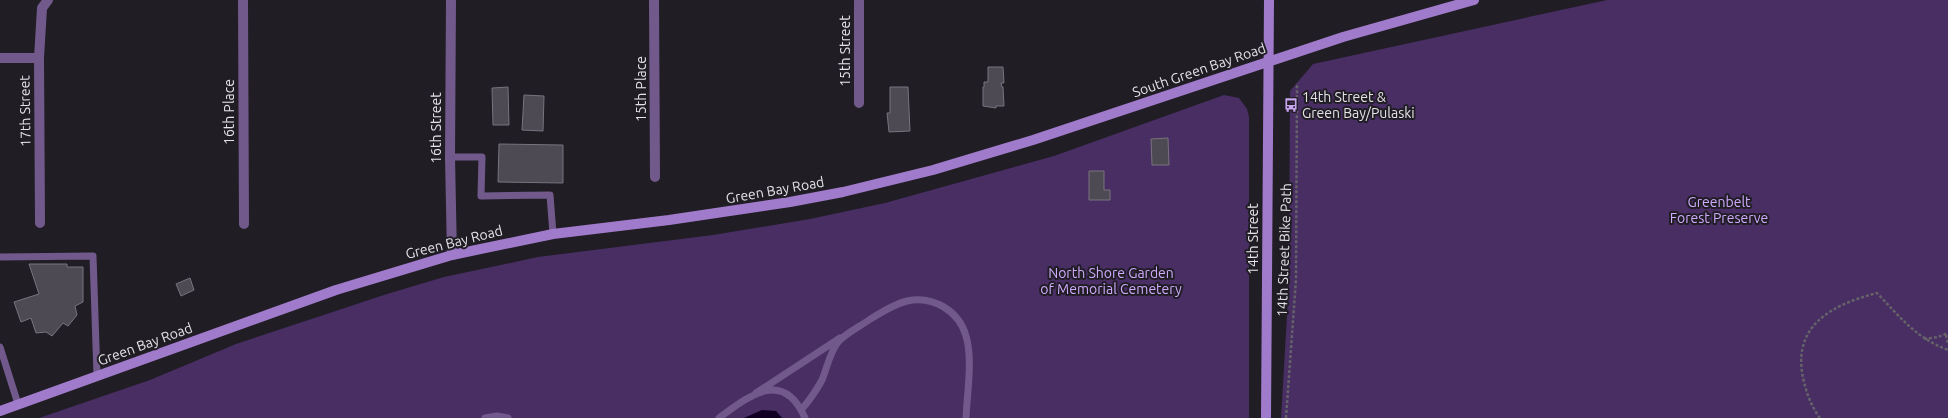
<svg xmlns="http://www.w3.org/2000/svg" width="1948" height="418" viewBox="0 0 1948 418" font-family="Ubuntu,sans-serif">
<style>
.green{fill:#482e63}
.water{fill:#110021}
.building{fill:#4e4a54;stroke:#78737e}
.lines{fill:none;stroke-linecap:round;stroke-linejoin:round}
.path{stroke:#656269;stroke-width:2.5;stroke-dasharray:3 2;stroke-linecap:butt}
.lane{stroke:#715a8b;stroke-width:7}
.street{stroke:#715a8b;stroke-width:10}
.secondary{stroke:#a17bcb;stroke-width:10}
.labels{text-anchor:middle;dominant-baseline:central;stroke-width:4;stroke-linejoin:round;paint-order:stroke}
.street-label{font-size:14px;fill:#e5e2e8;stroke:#201d25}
.poi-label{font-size:14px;fill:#e5e2e8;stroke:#201d25;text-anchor:start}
.park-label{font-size:14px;fill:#d0aafd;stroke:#201d25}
</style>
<rect width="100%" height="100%" fill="#201d25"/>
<path class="green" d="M1607,0H1948V418H1281L1289,281L1290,91L1313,64Z
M1224,95L1239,98L1247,109L1249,117V418H39L150,380L236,344L387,294L444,277L538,257L713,235L810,219L885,203L1054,156Z"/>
<path class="water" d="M762,410L776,411L782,418H744Z"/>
<path class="building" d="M988,67H1003L1004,83H1001L1002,87H1003L1004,106H996V108L983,106V87H984V82H988Z
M508,87L509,125H493L492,88Z
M890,87H908L910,131L889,132L887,113H890Z
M524,95L544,96L543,131L522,130Z
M1168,138L1169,165H1152L1151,139Z
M499,144L563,145V183L498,182Z
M1089,171H1104V190H1110V200H1089Z
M29,264H67V267H83V302L75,306L77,315L68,326L63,323L52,336L46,332L36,333L31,318L21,322L14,302L39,294Z
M190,278L194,290L181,296L176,284Z"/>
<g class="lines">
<path class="path" d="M1946,335L1948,344
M1924,339L1938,337L1948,333
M1286,418L1296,279L1297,83
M1820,418C1812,408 1807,394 1804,382C1790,326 1831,305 1877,293C1900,317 1916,338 1948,350"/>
<path class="lane" d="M450,157H482L481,196L550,195L553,234
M0,257L93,256L97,376
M0,347L18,404
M756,393L840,338
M801,410C810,400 816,391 822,380C827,368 830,351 839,341C848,332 859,327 869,320C880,313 894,304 907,301C933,295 959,311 966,336C973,359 967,394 966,418
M485,418L497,416L508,418
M719,418C749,396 783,368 805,418"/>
<path class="street" d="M243,0L244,224
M451,0L450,157L452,255
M654,0L655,177
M859,0V103
M0,58H39
M40,223L39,58L42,8L48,0"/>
<path class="secondary" d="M0,411L336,290L452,255L553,234L669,220L790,202L843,192L933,170L1033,140L1343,37L1474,0
M1266,418L1269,0"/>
</g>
<defs>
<symbol id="bus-bare" viewBox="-9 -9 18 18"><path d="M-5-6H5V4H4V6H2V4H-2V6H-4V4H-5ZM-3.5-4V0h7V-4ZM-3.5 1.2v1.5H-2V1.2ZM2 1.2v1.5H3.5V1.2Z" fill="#c7a6ef" stroke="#201d25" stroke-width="2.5" paint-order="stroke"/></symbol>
</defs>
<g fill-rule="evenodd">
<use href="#bus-bare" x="1281" y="95" width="20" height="20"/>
</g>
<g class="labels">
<g class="street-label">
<text transform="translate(845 51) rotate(-90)">15th Street</text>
<text transform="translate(1199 70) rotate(-19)">South Green Bay Road</text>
<text transform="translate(641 89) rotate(-90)">15th Place</text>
<text transform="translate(25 111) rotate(-91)">17th Street</text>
<text transform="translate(229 112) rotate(-90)">16th Place</text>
<text transform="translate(436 128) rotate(-90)">16th Street</text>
<text transform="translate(775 190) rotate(-10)">Green Bay Road</text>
<text transform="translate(1253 239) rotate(-90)">14th Street</text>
<text transform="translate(454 242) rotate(-14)">Green Bay Road</text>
<text transform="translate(1284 250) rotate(-88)">14th Street Bike Path</text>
<text transform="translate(145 344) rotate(-20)">Green Bay Road</text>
</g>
<g class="poi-label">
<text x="1302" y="97">14th Street &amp;<tspan x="1302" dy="16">Green Bay/Pulaski</tspan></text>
</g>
<g class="park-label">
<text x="1719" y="202">Greenbelt<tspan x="1719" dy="16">Forest Preserve</tspan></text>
<text x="1111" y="273">North Shore Garden<tspan x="1111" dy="16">of Memorial Cemetery</tspan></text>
</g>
</g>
</svg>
